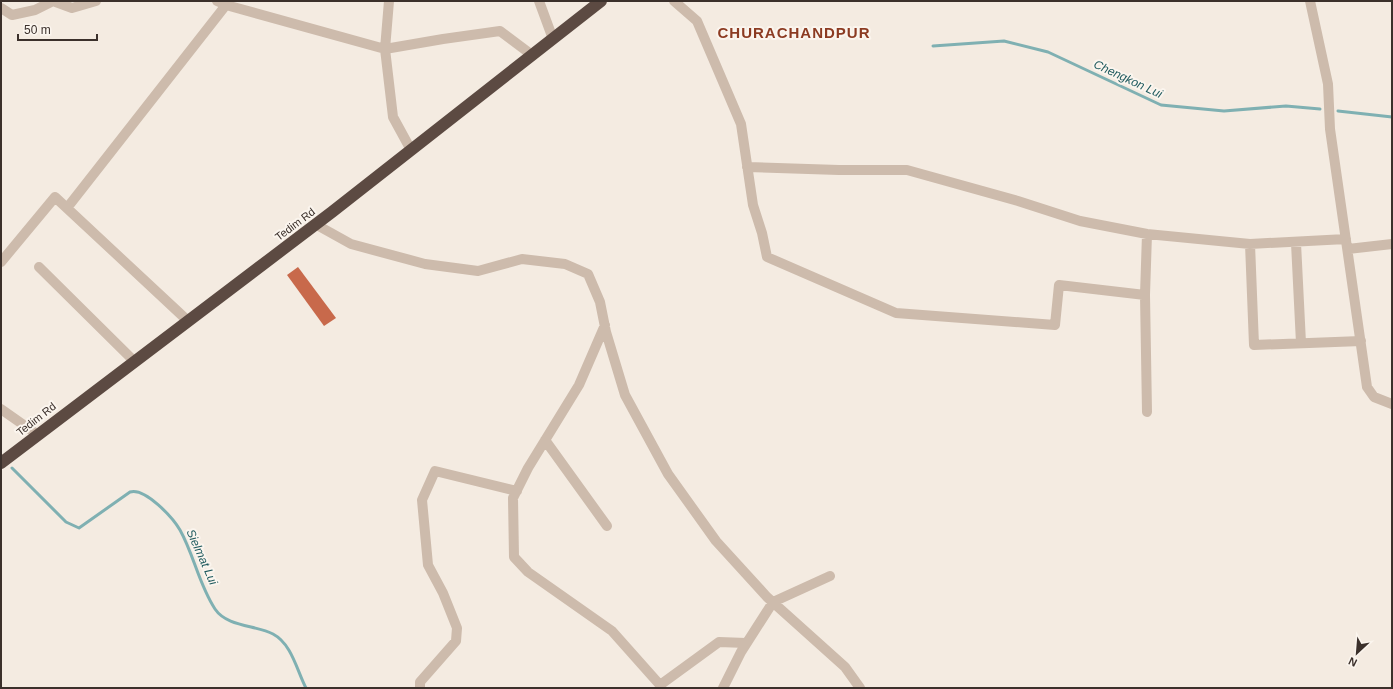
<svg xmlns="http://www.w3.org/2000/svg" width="1393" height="689" viewBox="0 0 1393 689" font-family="Helvetica,sans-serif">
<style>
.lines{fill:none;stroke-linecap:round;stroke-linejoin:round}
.stream{stroke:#7fb0b2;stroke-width:3}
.building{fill:#c8694b}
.minor{stroke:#cdbbac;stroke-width:10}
.highway{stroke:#5c4a42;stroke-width:12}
.labels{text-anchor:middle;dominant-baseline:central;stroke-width:4;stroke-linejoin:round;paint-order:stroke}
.street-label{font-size:11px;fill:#3b302b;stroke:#fbf5ee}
.water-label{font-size:12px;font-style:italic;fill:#1f5a5e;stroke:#fbf5ee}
.district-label{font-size:15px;font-weight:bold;letter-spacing:1px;fill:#8c3b22;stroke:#fbf5ee}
</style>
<rect width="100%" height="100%" fill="#f4ebe1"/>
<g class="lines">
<path class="stream" d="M933,46L1004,41L1048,52L1161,105L1224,111L1286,106L1320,109
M1338,111L1392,117
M12,468L66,522L79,528L130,492C145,487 173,518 180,530C194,555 199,585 215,609C227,627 256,625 273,634C292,644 297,671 306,688"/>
</g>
<path class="building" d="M298,267L336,318L324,326L287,275Z"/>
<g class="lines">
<path class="minor" d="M53,1L72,8L96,1
M217,1L226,5L385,49L443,39L500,31L532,55
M389,1L385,49L393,117L411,150
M539,1L553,39
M674,1L697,21L741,124L753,205L762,233L767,257L896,313L1055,325L1059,285L1145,295
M1310,1L1328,84L1330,129L1367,387L1374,397L1392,404
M1,8L12,15L35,10L53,1
M747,167L839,170H907L1018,201L1080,221L1147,234L1250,244L1346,239
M67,208L226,5
M315,224L351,244L425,264L478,271L522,259L565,264L588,274L600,302L606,332L625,395L668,474L716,541L767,597L845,667L860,688
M1147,234L1145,295L1147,412
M1296,243L1301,343
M1250,244L1254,345L1361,341
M1348,249L1392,244
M1,262L55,197L188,321
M39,267L134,361
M605,325L579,385L528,468L513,498L514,557L528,572L612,631L660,685L719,642L746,643
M1,409L38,435
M545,440L607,526
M420,688V682L456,641L457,628L443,593L428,565L422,500L435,471L517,491
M723,688L741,652L773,602L830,576"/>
<path class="highway" d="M1,463L332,212L601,1"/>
</g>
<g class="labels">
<g class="street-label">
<text transform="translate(295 224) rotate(-37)">Tedim Rd</text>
<text transform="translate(36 419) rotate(-38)">Tedim Rd</text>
</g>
<g class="water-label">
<text transform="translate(1128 79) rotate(25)">Chengkon Lui</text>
<text transform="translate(202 557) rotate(66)">Sielmat Lui</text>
</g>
<g class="district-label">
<text x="794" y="32">CHURACHANDPUR</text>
</g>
</g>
<rect width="1393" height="689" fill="none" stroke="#3b302b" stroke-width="4"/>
<g transform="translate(1357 653) rotate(206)" stroke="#fbf5ee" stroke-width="3" paint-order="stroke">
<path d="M0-3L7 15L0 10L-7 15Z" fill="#3b302b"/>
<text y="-6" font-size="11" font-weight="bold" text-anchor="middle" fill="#3b302b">N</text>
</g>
<path d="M18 34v6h79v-6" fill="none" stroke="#3b302b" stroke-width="2"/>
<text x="24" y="34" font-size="12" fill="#3b302b" stroke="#fbf5ee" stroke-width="3" paint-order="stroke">50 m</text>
</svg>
